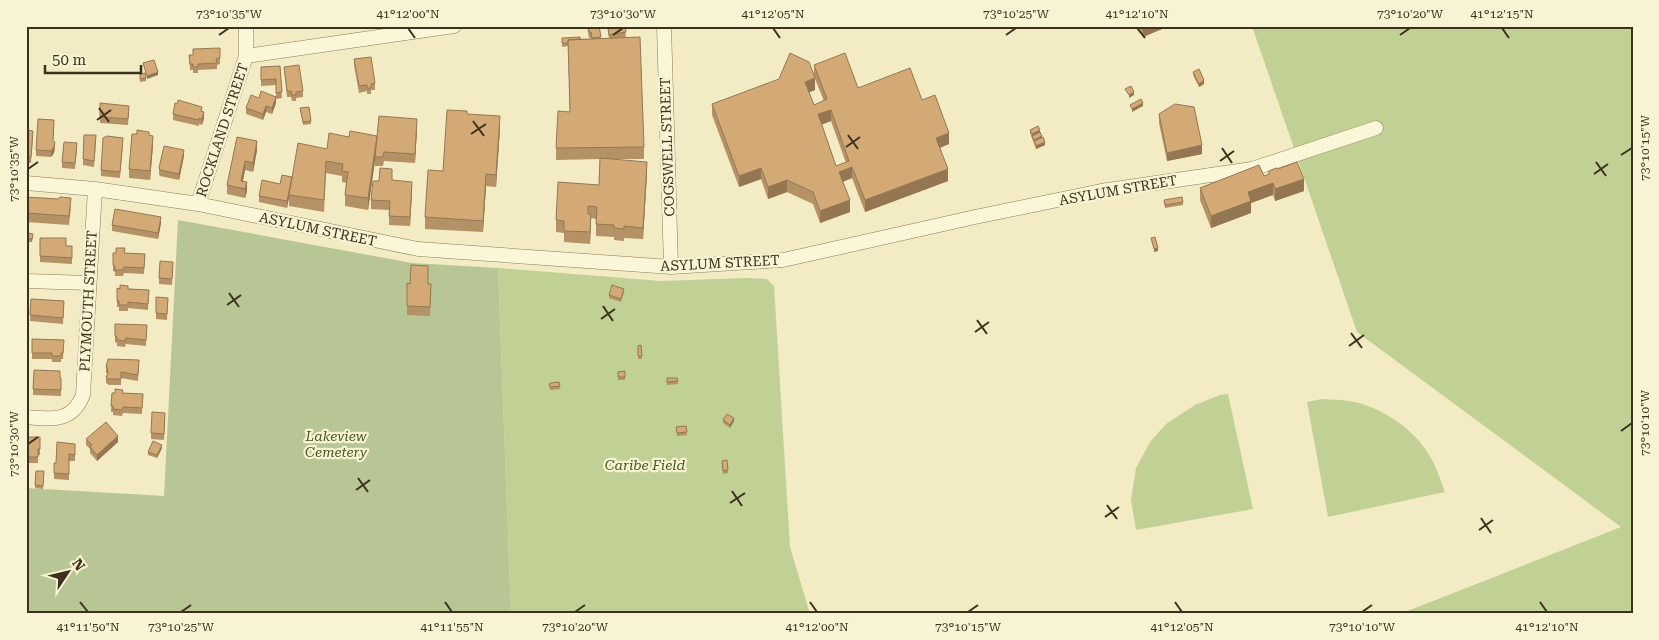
<svg xmlns="http://www.w3.org/2000/svg" width="1659" height="640" viewBox="0 0 1659 640" font-family="'Roboto Serif',serif">
<style>
.green{fill:#c1d195}
.cemetery{fill:#b8c595}
.lines{fill:none;stroke-linecap:round;stroke-linejoin:round}
.minor-casing{stroke:#8d7c58;stroke-width:15}
.minor{stroke:#fbf6d7;stroke-width:14}
.wall{fill:#b59265;fill-rule:evenodd}
.shaded-wall{fill:#947752}
.building{fill:#d3aa75;stroke:#947752;fill-rule:evenodd}
.ticks{fill:none;stroke:#3c311d;stroke-width:2}
.labels{text-anchor:middle;dominant-baseline:central;stroke-width:4.5;stroke-linejoin:round;paint-order:stroke}
.street-label{font-size:14px;fill:#3c311d;stroke:#f8f3d3}
.park-label{font-size:14px;font-style:italic;fill:#445a22;stroke:#f8f3d3}
.neatline{fill:none;stroke:#3c311d;stroke-width:2}
.ticks-label{font-size:12px;text-anchor:middle;fill:#3c311d}
</style>
<rect width="100%" height="100%" fill="#f2ebc3"/>
<path class="green" d="M1252,26H1633V614H1400L1621,527L1357,332Z
M498,268L661,281L747,278L767,279L774,286L790,547L810,614H511Z
M1228,394L1253,509L1136,530L1131,500L1136,468L1150,442L1166,424L1195,405L1220,395Z
M1322,399C1331,400 1340,399 1349,401C1378,405 1413,428 1428,453C1436,465 1440,479 1445,492L1328,517L1307,402Z"/>
<path class="cemetery" d="M178,220L412,263L498,268L511,614H26V488L164,496Z"/>
<g class="lines">
<defs>
<path id="minor" d="M664,26L671,267
M246,56L454,26
M26,183L95,189L198,204L418,249L671,267L783,260L975,217L1101,191L1252,169L1376,128
M198,204L246,56V26
M26,281L89,283
M26,417C51,419 72,423 83,395L95,189"/>
</defs>
<use href="#minor" class="minor-casing"/>
<use href="#minor" class="minor"/>
</g>
<path class="wall" d="M266,26H282L266,28Z
M587,26H599L601,39L609,38L607,26H625L626,38L644,147V159H610L647,173L643,239L624,238V241L614,240V237L596,236V219L591,218L590,244L564,242V233L556,232V220L599,185L600,159L556,160V148L570,112L568,46L562,47V38L591,39V38H589Z
M1138,26H1169L1143,37Z
M220,48V64L217,65V69L198,70V73H193V70H190L189,55H193Z
M354,59L375,83V90H371V94H367V91L359,93L354,65Z
M814,65L858,88L922,100L949,144L940,148L948,181L865,212L852,178L843,182L850,212L820,223L813,204L787,192L768,199L761,179L739,187L712,115V104L814,76ZM815,79L824,101L814,105L809,92L815,90ZM831,121L846,163L836,166L822,124Z
M280,66L282,98L276,99V103L272,114L266,112L263,120L246,114V108L259,98L276,96V85L261,86V67Z
M284,67L303,91V97L296,98V101H292L291,97H287Z
M1193,72L1204,84L1199,87L1193,75Z
M140,74L146,78V81L140,82Z
M100,103L129,112L128,125L100,123Z
M300,108L311,121V124L303,125Z
M202,111L204,118L202,125L199,124V126L173,120V114Z
M467,114L500,128L496,187L486,186L483,232L425,229V217L443,171Z
M1159,114L1202,154L1167,161L1159,123Z
M54,126L53,141L55,148L54,153L51,157L36,156V150Z
M417,128L415,163L384,161L383,166H375V157L368,210L345,206V195L346,183L342,182V176L326,173L324,212L289,206V196L287,208L259,202V196L292,177L327,149L377,136Z
M26,130L33,137L31,163H26Z
M1030,130L1040,132L1045,145L1036,149L1030,133Z
M237,137L257,150L253,172L245,170L243,181L247,191L245,198L227,194V185Z
M96,141L94,167L83,165V159Z
M123,144L120,178L101,176V170Z
M153,145L150,180L129,178V169Z
M77,149L75,169L62,168V162Z
M184,156L179,180L160,176L159,174V168Z
M1264,176L1304,191L1275,201L1273,195L1251,203V213L1211,228L1200,200V188Z
M392,180L412,190L410,226L389,225V210L371,209V200L379,181Z
M26,197L58,199L71,207L69,225L26,222Z
M1164,200L1183,202V205L1165,208Z
M161,223L158,239L112,231V225Z
M28,233L33,237L32,242H27Z
M40,238L66,246H72V264L40,262Z
M113,253L145,254L144,274L124,273L123,276H115V272L113,271Z
M173,262L172,285L159,284V278Z
M407,283L431,284L430,316L407,315Z
M117,288L149,290L148,310L128,308V311H119V307H117Z
M624,292L621,302L609,298V295Z
M156,297L168,298L167,320L156,319Z
M31,299L64,301L63,324L30,321Z
M115,324L147,325L146,346L126,344L125,347L117,346V343L115,342Z
M32,339L64,340L63,359H61V362H52V359H32Z
M641,345L642,359H638V346Z
M139,360L138,381L121,378V385H109L106,383V377L107,375V373H106V367Z
M625,371V380H618V372Z
M60,377L61,378V396L33,395V389Z
M667,378H677L678,384L667,385Z
M559,382L560,389L550,390L549,384Z
M112,393L143,394L142,414L123,413L122,416L113,415V412H111Z
M165,419L164,440L151,439V433Z
M723,420L734,421L730,428L723,423Z
M686,426L687,435L677,436L676,427Z
M26,437L40,449V455H38V463H26Z
M86,439L118,442L97,461L90,453V449L86,445Z
M75,444V461H69V480L54,479V463H56Z
M162,448L157,458L148,455V452Z
M727,460L728,473L723,474L722,461Z
M36,471H44L43,489L35,488Z"/>
<path class="shaded-wall" d="M1143,26H1169L1143,37Z
M158,72V75L147,79V76Z
M815,78V90L805,94V82Z
M1204,80V84L1199,87V84Z
M1134,92V95L1129,98V95Z
M276,97V103L272,114V108Z
M1143,103V106L1132,112V109Z
M266,106V112L263,120V114Z
M831,110V121L818,126V114Z
M204,112V118L202,125V119Z
M500,116V128L496,187V175Z
M417,119V128L415,163V154Z
M1040,130V133L1032,137V134Z
M949,133V144L936,149V138Z
M153,136V145L150,180V171Z
M377,136V148L368,210V198Z
M1042,136V139L1034,143V140Z
M257,141V150L253,172V163Z
M55,142L54,153L51,157V151Z
M1045,142V145L1036,149V146Z
M1202,145V154L1167,161V153Z
M184,150V156L179,180V174Z
M245,161V170L241,190V181Z
M647,162V173L643,239V228Z
M852,167V178L839,183V172Z
M761,168V179L739,187V176Z
M948,169V181L865,212V200Z
M486,174V186L483,232V221Z
M292,177V183L287,208V201Z
M1304,179V191L1275,201V189Z
M787,180V192L768,199V187Z
M247,182V191L245,198V189Z
M412,182V190L410,226V217Z
M1273,183V195L1251,203V213L1211,228V216L1248,192Z
M850,200V212L820,223V211Z
M591,214V226L590,244V232Z
M161,217V223L158,239V233Z
M1158,248V251L1154,252V249Z
M734,418V421L730,428V425Z
M118,436V442L97,461V455Z
M162,445V448L157,458V455Z"/>
<path class="building" d="M588,26H599L601,37L592,38L591,32H589Z
M608,26H625L626,32L609,35Z
M580,37V39L568,40V43H562V38Z
M640,37L644,147L556,148L558,111L570,112L568,40Z
M220,48V58L216,59L217,63L198,64V67H193V64H190L189,55H193V49Z
M790,53L809,62L815,78L805,82L814,105L827,99L814,65L845,53L858,88L910,68L922,100L935,95L949,133L936,138L948,169L865,200L852,167L839,172L850,200L820,211L813,192L787,180L768,187L761,168L739,176L712,104L779,79ZM831,110L849,161L836,166L818,114Z
M371,57L375,83L371,84V88H367V85L359,86L354,59Z
M154,60L158,72L147,76L143,63Z
M299,65L303,91L296,92V95H292L291,91H287L284,67Z
M280,66L282,92L276,93V79L261,80V67Z
M1199,69L1204,80L1199,84L1193,72Z
M145,73L146,78L140,79V74Z
M1131,86L1134,92L1129,95L1125,89Z
M261,91L276,97L272,108L266,106L263,114L246,108L251,95L259,98Z
M1141,99L1143,103L1132,109L1130,105Z
M178,100L202,107L201,111L204,112L202,119L199,118V120L173,114L175,103L177,104Z
M100,103L129,106L128,119L100,117Z
M1175,104L1194,107L1202,145L1167,153L1159,114Z
M309,107L311,121L303,122L300,108Z
M447,110L467,111V114L500,116L496,175L486,174L483,221L425,217L428,170L443,171Z
M379,116L417,119L415,154L384,152L383,157H375Z
M38,119L54,120L53,141L55,142L54,147L51,151L36,150Z
M1038,126L1040,130L1032,134L1030,130Z
M26,130L33,131L31,157H26Z
M137,130L149,132V135L153,136L150,171L129,169L132,134H137Z
M350,131L377,136L368,198L345,195L348,172L342,171L343,164L326,161L324,200L289,195L298,143L327,149L329,133L349,137Z
M1040,132L1042,136L1034,140L1032,136Z
M84,135H96L94,161L83,159Z
M107,136L123,138L120,172L101,170L103,138Z
M237,137L257,141L253,163L245,161L241,181L247,182L245,189L227,185Z
M1043,137L1045,142L1036,146L1034,141Z
M64,142L77,143L75,163L62,162Z
M164,146L184,150L179,174L160,170L159,168Z
M600,158L647,162L643,228L624,226V229L614,228V225L596,224L597,207L588,206V214H591L590,232L564,231V221L556,220L558,182L599,185Z
M1297,162L1304,179L1275,189L1273,183L1248,192L1251,201L1211,216L1200,188L1259,165L1264,176L1269,174V171L1276,168L1278,169Z
M380,168L392,169V180L412,182L410,217L389,216L390,201L371,200L373,181H379Z
M282,175L292,177L287,201L259,196L262,180L280,184Z
M26,197L58,199L60,197L71,198L69,216L26,213Z
M1182,197L1183,202L1165,205L1164,200Z
M115,209L161,217L158,233L112,225Z
M28,233L33,234L32,239H27Z
M1155,237L1158,248L1154,249L1151,238Z
M40,238H66V246H72V258L40,256Z
M116,248H125L124,253L145,254L144,268L124,267L123,270H115V266L113,265V253H116Z
M160,261L173,262L172,279L159,278Z
M411,265L428,266V284H431L430,307L407,306V283L410,284Z
M120,285L128,286V289L149,290L148,304L128,302V305H119V301H117V288L120,289Z
M612,285L624,289L621,299L609,295Z
M156,297L168,298L167,314L156,313Z
M31,299L64,301L63,318L30,315Z
M26,318H28L27,331H26Z
M115,324L147,325L146,340L126,338L125,341L117,340V337L115,336Z
M32,339L64,340L63,353H61V356H52V353H32Z
M641,345L642,356H638V346Z
M108,359L139,360L138,375L121,372V379H109L106,377L108,373L107,367H106Z
M34,370L60,371V377L61,378V390L33,389Z
M625,371V377H618V372Z
M667,378H677L678,381L667,382Z
M559,382L560,386L550,387L549,384L551,383Z
M115,389L123,390L122,393L143,394L142,408L123,407L122,410L113,409V406H111L112,393H115Z
M152,412L165,413L164,434L151,433Z
M727,414L734,418L730,425L723,420Z
M106,422L118,436L97,455L90,447L92,445L86,439Z
M686,426L687,432L677,433L676,427Z
M26,437H40V449H38V457H26Z
M153,441L162,445L157,455L148,452Z
M57,442L75,444V455L69,454V474L54,473V463H56Z
M727,460L728,470L723,471L722,461Z
M36,471H44L43,486L35,485Z"/>
<path class="ticks" d="M408,28L415,38M773,28L780,38M1137,28L1145,38M1502,28L1509,38M219,35L229,28M613,35L623,28M1006,35L1016,28M1400,35L1410,28M99,108L109,122M97,120L111,110M473,121L484,136M471,134L486,124M848,135L858,149M846,147L860,137M1222,148L1232,163M1621,155L1632,148M1220,161L1234,151M1596,162L1606,176M28,169L38,162M1594,174L1608,164M229,293L239,307M227,305L241,295M603,306L613,321M601,319L615,309M977,320L987,334M975,332L989,322M1351,333L1362,348M1349,346L1364,335M1621,431L1632,423M28,444L38,437M358,478L368,492M356,490L370,480M732,491L742,506M730,503L745,493M1107,505L1117,519M1105,517L1119,507M1481,518L1491,533M1479,530L1493,520M80,602L88,612M445,602L452,612M810,602L817,612M1175,602L1182,612M1540,602L1547,612M181,612L191,605M575,612L585,605M968,612L978,605M1362,612L1372,605"/>
<g class="labels">
<g class="street-label">
<text transform="translate(222 130) rotate(-72)">ROCKLAND STREET</text>
<text transform="translate(667 147) rotate(-92)">COGSWELL STREET</text>
<text transform="translate(1118 190) rotate(-10)">ASYLUM STREET</text>
<text transform="translate(318 229) rotate(12)">ASYLUM STREET</text>
<text transform="translate(720 263) rotate(-3)">ASYLUM STREET</text>
<text transform="translate(88 301) rotate(-87)">PLYMOUTH STREET</text>
</g>
<g class="park-label">
<text x="336" y="436">Lakeview<tspan x="336" dy="16">Cemetery</tspan></text>
<text x="645" y="465">Caribe Field</text>
</g>
</g>
<rect width="1659" height="640" fill="none" stroke="#f8f3d3" stroke-width="55"/>
<g transform="translate(68 572) rotate(55)" stroke="#f8f3d3" stroke-width="4" paint-order="stroke">
<path d="M0-4L9 19L0 12L-9 19Z" fill="#3c311d"/>
<text y="-8" font-size="14" font-weight="bold" text-anchor="middle" fill="#3c311d">N</text>
</g>
<path d="M45 65v8h96v-8" fill="none" stroke="#3c311d" stroke-width="2.5"/>
<text x="52" y="65" font-size="15" fill="#3c311d" stroke="#f8f3d3" stroke-width="4" paint-order="stroke">50 m</text>
<rect x="28" y="28" width="1604" height="584" class="neatline"/>
<g class="ticks-label">
<text x="229" y="18">73°10'35"W</text>
<text x="408" y="18">41°12'00"N</text>
<text x="623" y="18">73°10'30"W</text>
<text x="773" y="18">41°12'05"N</text>
<text x="1016" y="18">73°10'25"W</text>
<text x="1137" y="18">41°12'10"N</text>
<text x="1410" y="18">73°10'20"W</text>
<text x="1502" y="18">41°12'15"N</text>
<text transform="translate(1645 148) rotate(-90)" y="4">73°10'15"W</text>
<text transform="translate(14 169) rotate(-90)" y="4">73°10'35"W</text>
<text transform="translate(1645 423) rotate(-90)" y="4">73°10'10"W</text>
<text transform="translate(14 444) rotate(-90)" y="4">73°10'30"W</text>
<text x="88" y="631">41°11'50"N</text>
<text x="181" y="631">73°10'25"W</text>
<text x="452" y="631">41°11'55"N</text>
<text x="575" y="631">73°10'20"W</text>
<text x="817" y="631">41°12'00"N</text>
<text x="968" y="631">73°10'15"W</text>
<text x="1182" y="631">41°12'05"N</text>
<text x="1362" y="631">73°10'10"W</text>
<text x="1547" y="631">41°12'10"N</text>
</g>
</svg>
